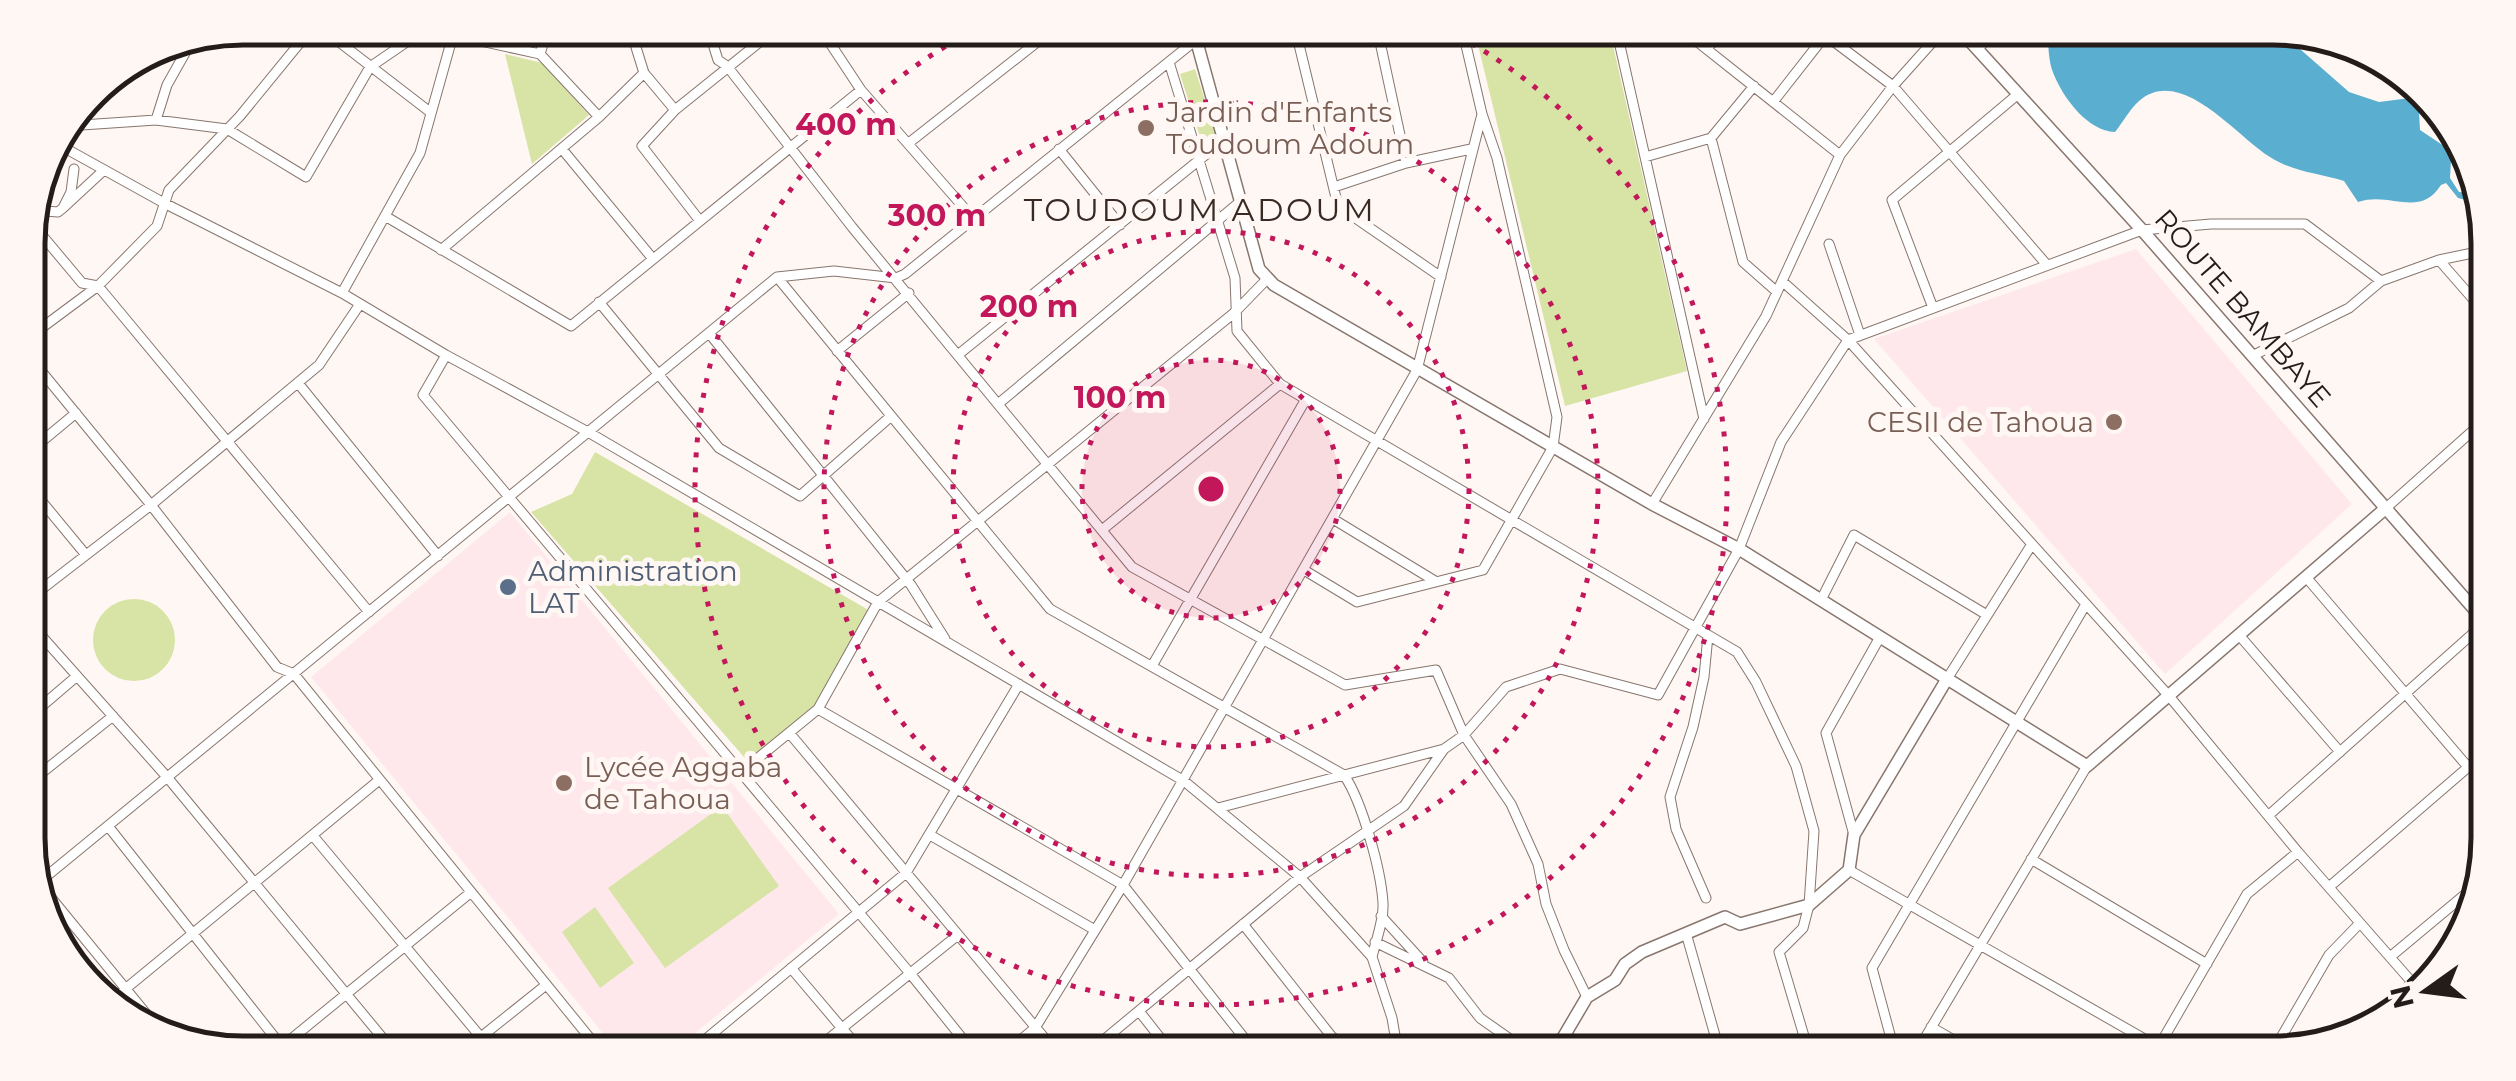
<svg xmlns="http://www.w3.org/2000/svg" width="2516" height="1081" viewBox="0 0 2516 1081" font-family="Montserrat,sans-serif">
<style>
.education{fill:#fee8ec}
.green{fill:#d8e3a6}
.water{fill:#5aaed0}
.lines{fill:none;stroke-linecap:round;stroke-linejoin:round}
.minor-casing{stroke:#88766e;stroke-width:11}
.tertiary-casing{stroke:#88766e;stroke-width:14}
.minor{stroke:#fff;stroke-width:9}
.tertiary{stroke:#fff;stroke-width:11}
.ring{fill:none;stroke:#c2185b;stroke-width:5;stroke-dasharray:5 10}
.education-dot{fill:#8d6e63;stroke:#fff7f3;stroke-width:4}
.service-dot{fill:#5c6f8a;stroke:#fff7f3;stroke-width:4}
.labels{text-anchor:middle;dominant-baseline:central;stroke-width:10;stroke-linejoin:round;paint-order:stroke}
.education-label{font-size:28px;fill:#785e54;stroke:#fff7f3;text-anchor:start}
.street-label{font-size:28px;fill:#231c18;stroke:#fff7f3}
.service-label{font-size:28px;fill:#4e5e75;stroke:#fff7f3;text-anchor:start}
.quarter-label{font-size:32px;letter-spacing:2.5px;fill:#382922;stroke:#fff7f3}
.rim{fill:none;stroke:#231c18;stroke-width:5}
.centre{fill:#c2185b;stroke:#fff7f3;stroke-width:5}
.ring-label{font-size:30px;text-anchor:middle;font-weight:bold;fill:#c2185b;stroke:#fff7f3;stroke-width:10;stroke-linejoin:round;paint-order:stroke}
</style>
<rect width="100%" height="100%" fill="#fff7f3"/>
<path class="education" d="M2136,249L2352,504L2165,674L1874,339Z
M510,512L839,914L671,1053H619L311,677Z"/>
<path class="green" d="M1474,28H1609L1687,371L1565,406Z
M505,54L542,63L589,115L532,164Z
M1195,69L1216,135L1201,140L1180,74Z
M595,452L872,612L821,706L750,764L531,512L572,494Z
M93 640a41 41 0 1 1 82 0a41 41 0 1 1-82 0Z
M722,806L779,886L665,968L608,888Z
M595,907L634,963L600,988L562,932Z"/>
<path class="water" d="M2048,28H2276L2349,92L2379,102L2410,98L2419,111L2420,130L2447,148L2451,160L2450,178L2459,192L2476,193L2466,200L2458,198L2446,183L2441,185C2419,219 2391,191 2358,202L2344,181C2318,173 2293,172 2270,157C2237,137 2181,64 2139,101C2130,109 2123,122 2115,132C2088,131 2064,99 2054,75C2048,62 2048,42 2048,28Z"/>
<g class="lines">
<defs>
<path id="minor" d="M321,28L430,112
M630,28L644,73L675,110L767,36L796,28
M708,28L718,60L727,66L852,227L1132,567L1345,685L1436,670L1464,735L1511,804L1538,864L1546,904L1564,950L1587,997
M820,28L861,90L972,217
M1295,28L1338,206L1441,277
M1377,28L1406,163
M1616,28L1704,419
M1680,28L1840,155
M1816,28L1893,86L2047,265
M1974,28L1978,49
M453,35L540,54L599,117
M1707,49L1724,28
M1978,49L1996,28
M540,54L548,28
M1169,62L1235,278L1237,331L1280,384L1737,652L1756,682L1796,766L1814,831L1809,905L1803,928L1779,952L1809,1053
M1773,102L1831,28
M675,110L642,146L700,221
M156,120L167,85L194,37
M67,126L156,120L227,129L306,177L370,67L408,41L411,28
M1711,138L1743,262L1777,292
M54,142L164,203L342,293L446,355L588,432L1184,781L1300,877L1372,957L1392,1018L1398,1053
M910,142L1055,28
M562,149L653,259
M1059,149L1120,225
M1645,157L1711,138L1754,86
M74,169L71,192L63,208L104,170
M1334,187L1406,163L1471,149
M33,210L58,212L63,208
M385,216L571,326L861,90
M30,221L82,283L98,286L369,612
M1829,244L1860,335
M441,250L599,117L644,73
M2439,260L2487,315
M777,277L1050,609L1344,775C1362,801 1381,870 1383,903C1384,920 1376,940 1372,957
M1782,281L1848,340L2169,696L2298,852L2417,988
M342,293L420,153L455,28
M599,302L719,448L800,496L890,417
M1933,308L1892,200L2017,95
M709,333L911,585L945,639
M28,338L98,286L157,226L169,190L240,116L312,28
M837,351L909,293
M959,354L1224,140
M28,355L151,505L277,667L294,674L602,1053
M446,355L423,395L909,972L974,1053
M2252,356L2349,308L2381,281L2439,260L2487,250
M298,383L438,556
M998,404L1241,201
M29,452L76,413
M29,486L86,555
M1652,504L1766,316L1840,155L1893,86L1945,28
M2386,508L2487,418
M1333,519L1435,581
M1102,530L1280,384
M1304,570L1357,602L1483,570L1553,447L1557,417L1497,158L1482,114
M2306,577L2468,767
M29,599L151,505L319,365L360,304
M1821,600L1854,535L1987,615
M29,622L167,777L395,1053
M2239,635L2340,752
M1152,666L1306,399
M1947,679L2032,544
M818,709L1123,885L1256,1053
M29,717L77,676
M791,735L1057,1053
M741,772L818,709L878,602L1234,313L1268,278
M29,783L113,716
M1218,808L1444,749
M2269,815L2488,620
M108,826L287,1053
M930,835L1095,930
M1854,835L1826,733L1880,637
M314,837L494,1053
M2031,859L2207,964
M1849,870L2169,1053
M39,883L166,1038
M37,884L777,277L834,271L896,278L905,274L1196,40L1238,28
M2329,887L2488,750
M1706,898L1676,829L1670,797L1693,727L1704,677L1708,635
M1381,916L1423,962
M1243,924L1332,1037
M1686,933L1720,1053
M1375,942L1449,978L1480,1018L1530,1053
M2390,957L2480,882
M791,968L863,1053
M112,1000L378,781
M1139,1011L1172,1053
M1931,1027L1976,1053
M274,1053L470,893
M461,1053L546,985
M689,1053L906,873L1019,684
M811,1053L958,935
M1005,1053L1035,1028L1123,885L1417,370L1482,114L1462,28
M1088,1053L1300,877L1404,806L1444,749L1464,735L1506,687L1560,669L1658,695L1739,549L1781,442L1848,340L2142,230L2211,224H2305L2381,281
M1316,1053L1332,1037L1359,1053
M1895,1053L1872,968L2086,604
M1916,1053L2087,766
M2155,1053L2247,894L2298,852
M2272,1053L2329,955L2360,923"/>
<path id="tertiary" d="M1193,28L1259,269L1274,285L1652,504L1739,549L2087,766L2386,508
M1958,28L2142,230L2488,625
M1554,1053L1587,997L1615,980L1625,964L1642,952L1725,917L1740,924L1809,905L1849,870L1854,835L1947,679"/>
</defs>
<use href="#minor" class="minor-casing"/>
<use href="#tertiary" class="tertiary-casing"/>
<use href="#minor" class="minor"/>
<use href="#tertiary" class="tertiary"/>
</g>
<circle cx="1211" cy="489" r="129" fill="#c2185b" fill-opacity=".12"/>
<g class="ring">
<circle cx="1211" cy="489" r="129"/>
<circle cx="1211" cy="489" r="258"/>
<circle cx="1211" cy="489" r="387"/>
<path d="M1445 29A516 516 0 1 1 977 29"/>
</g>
<g class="education-dot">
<circle cx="1146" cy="128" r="10"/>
<circle cx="2114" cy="422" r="10"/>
<circle cx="564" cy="783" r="10"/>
</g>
<circle class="service-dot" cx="508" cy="587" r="10"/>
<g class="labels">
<g class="education-label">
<text x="1166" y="112">Jardin d'Enfants<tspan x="1166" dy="32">Toudoum Adoum</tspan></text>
<text x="2094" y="422" text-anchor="end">CESII de Tahoua</text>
<text x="584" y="767">Lycée Aggaba<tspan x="584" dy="32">de Tahoua</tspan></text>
</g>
<g class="street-label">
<text transform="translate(2243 308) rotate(49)">ROUTE BAMBAYE</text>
</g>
<g class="service-label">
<text x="528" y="571">Administration<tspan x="528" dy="32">LAT</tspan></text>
</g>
<g class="quarter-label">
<text x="1200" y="209">TOUDOUM ADOUM</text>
</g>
</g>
<path d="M0 0H2516V1081H0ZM243 45H2273A198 198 0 0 1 2471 243V838A198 198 0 0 1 2273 1036H243A198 198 0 0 1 45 838V243A198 198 0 0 1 243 45Z" fill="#fff7f3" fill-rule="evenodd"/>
<path class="rim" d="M243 45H2273A198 198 0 0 1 2471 243V838A198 198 0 0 1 2273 1036H243A198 198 0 0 1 45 838V243A198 198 0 0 1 243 45Z"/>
<circle cx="1211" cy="489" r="15" class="centre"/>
<g class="ring-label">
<text x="846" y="135">400 m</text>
<text x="937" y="226">300 m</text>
<text x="1029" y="317">200 m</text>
<text x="1120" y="408">100 m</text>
</g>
<g transform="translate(2426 991) rotate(256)" stroke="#fff7f3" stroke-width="8" paint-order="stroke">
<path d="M0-8L18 38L0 25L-18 38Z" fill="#231c18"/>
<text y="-15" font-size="28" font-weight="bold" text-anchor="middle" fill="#231c18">N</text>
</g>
</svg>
